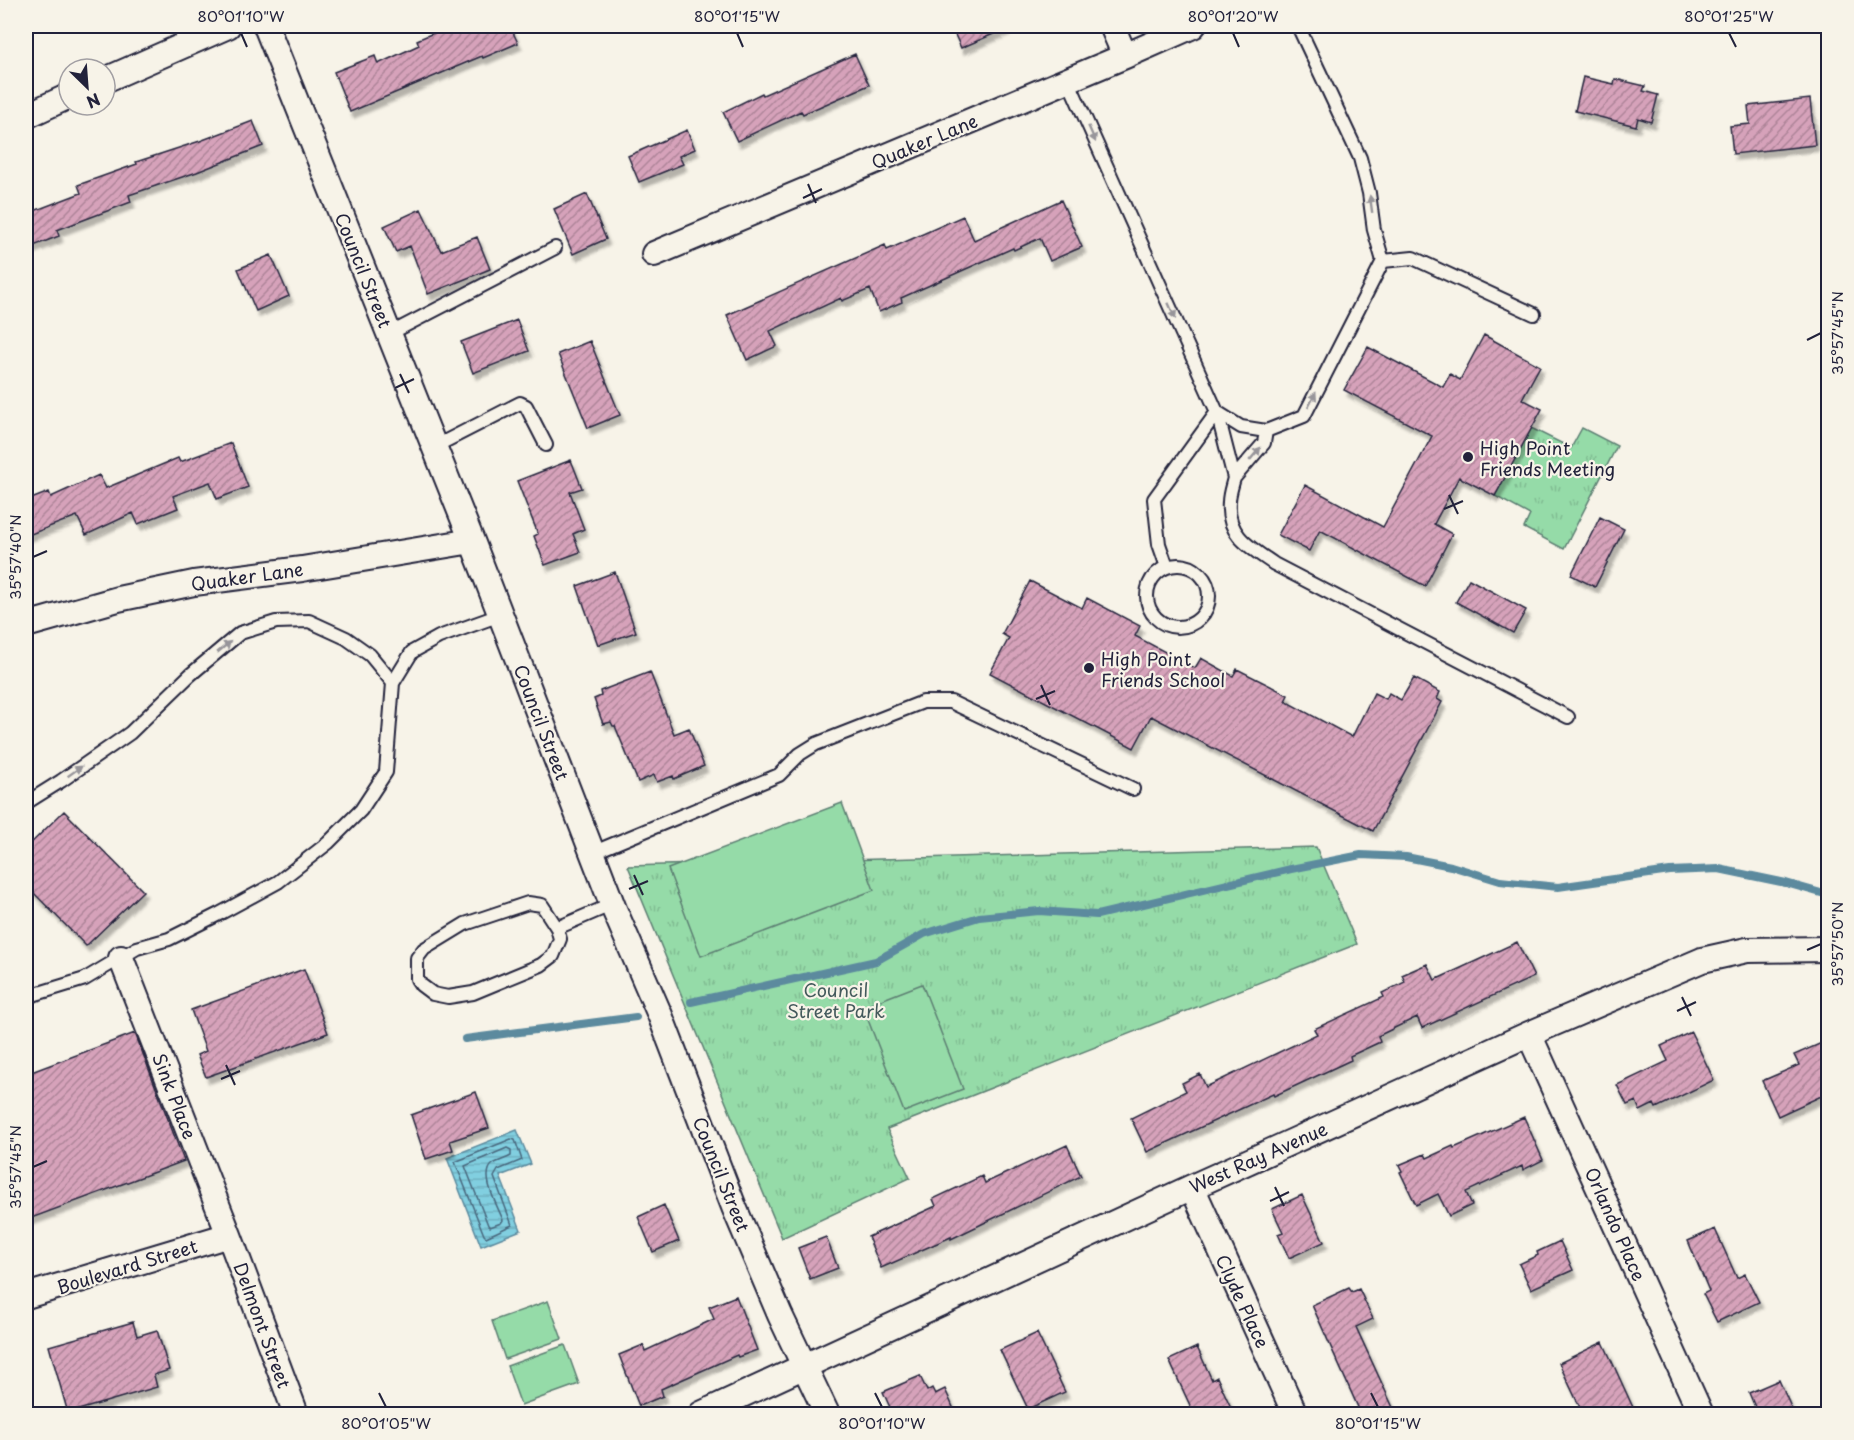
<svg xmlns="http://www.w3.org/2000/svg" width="1854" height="1440" viewBox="0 0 1854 1440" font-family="'Playpen Sans',sans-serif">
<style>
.park{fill:url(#park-tufts);stroke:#5c7e72;stroke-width:1.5}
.pitch{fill:#95dba8;stroke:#5c7e72;stroke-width:1.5}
.water{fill:url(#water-rules);stroke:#5b8a9e;stroke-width:1.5}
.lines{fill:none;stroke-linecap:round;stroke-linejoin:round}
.shore{stroke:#48677d;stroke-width:1.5}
.stream{stroke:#5b8a9e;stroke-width:8}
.building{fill:url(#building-hatch);stroke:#22223b;stroke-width:1.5;filter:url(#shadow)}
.lane-casing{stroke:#22223b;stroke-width:16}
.street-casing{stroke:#22223b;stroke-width:28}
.lane{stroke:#f7f3e8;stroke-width:12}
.street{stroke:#f7f3e8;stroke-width:24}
.oneway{fill:#97959a}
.ticks{fill:none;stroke:#22223b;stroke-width:2}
.poi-dot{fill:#22223b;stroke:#f7f3e8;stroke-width:2}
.labels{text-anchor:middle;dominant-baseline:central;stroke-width:4.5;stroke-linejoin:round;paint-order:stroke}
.street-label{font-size:18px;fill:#22223b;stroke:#f7f3e8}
.poi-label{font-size:18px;fill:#22223b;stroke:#f7f3e8;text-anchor:start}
.park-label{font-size:18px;fill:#445a5c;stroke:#f7f3e8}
.neatline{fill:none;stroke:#22223b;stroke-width:2}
.ticks-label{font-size:15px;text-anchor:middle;fill:#22223b}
</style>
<defs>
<pattern id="park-tufts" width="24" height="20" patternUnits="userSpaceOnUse" patternTransform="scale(1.5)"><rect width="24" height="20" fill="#95dba8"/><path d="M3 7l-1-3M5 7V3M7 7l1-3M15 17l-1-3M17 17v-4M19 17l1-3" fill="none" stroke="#80bc92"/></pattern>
<pattern id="water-rules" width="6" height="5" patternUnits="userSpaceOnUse" patternTransform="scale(1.5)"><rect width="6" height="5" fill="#81cfe0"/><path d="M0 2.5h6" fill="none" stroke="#6fb1c1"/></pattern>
<pattern id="building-hatch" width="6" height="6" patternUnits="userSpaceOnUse" patternTransform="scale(1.5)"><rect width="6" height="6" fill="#d6a2ba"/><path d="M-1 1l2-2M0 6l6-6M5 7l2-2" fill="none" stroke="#ad8498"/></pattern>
<filter id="shadow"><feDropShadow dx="3.5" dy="6" stdDeviation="1.5" flood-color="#0004"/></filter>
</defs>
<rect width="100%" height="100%" fill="#f7f3e8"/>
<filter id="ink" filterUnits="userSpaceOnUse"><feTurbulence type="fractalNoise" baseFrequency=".0167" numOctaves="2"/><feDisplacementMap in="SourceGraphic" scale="12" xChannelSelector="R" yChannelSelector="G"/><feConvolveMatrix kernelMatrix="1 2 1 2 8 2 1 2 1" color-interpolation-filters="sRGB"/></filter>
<g filter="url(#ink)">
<path class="park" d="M1531,428L1571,448L1582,428L1617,446L1564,549L1524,528L1530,515L1495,496Z
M1316,847L1357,944L887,1129L910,1178L782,1238L628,866Z"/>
<path class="pitch" d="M842,803L874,890L701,956L668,869Z
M922,984L963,1089L904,1112L863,1007Z
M548,1301L562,1339L505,1359L492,1321Z
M565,1345L579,1384L521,1405L507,1366Z"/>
<path class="water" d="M517,1130L531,1164L500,1176L521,1230L481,1246L447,1158Z"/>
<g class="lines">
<path class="shore" d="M511,1139L515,1140L522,1160L498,1170L494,1177L512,1225L486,1237L484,1235L455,1162Z
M507,1148L511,1150V1156C506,1159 498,1161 493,1164C479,1175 498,1207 503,1220L501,1223L490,1227L488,1225L465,1166Z"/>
<path class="stream" d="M691,1002L876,961L924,934L979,917L1039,911L1097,915L1291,869L1361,855L1406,857L1451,866L1500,881L1558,887L1670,871L1719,869L1786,883L1828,895
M465,1039L636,1017"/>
</g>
<path class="building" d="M450,26H510L518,43L483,58L482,56L350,112L334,72L375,56L378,64L419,45L417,40Z
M951,26H1012L961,48Z
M855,54L869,85L803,114L801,111L737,141L723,112L762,93L763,95Z
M1583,77L1614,84L1615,79L1645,86L1643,91L1658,95L1651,122L1638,118L1636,126L1575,111Z
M1810,99L1815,145L1733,154L1730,126L1750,124L1748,106Z
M253,121L263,146L197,172L129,195L131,202L57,230L59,236L26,249V214L81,193L78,185L137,164L136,162L200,141Z
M687,130L695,149L679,156L683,164L639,182L628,156Z
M587,194L606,239L573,254L554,209Z
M1061,200L1082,247L1050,261L1040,238L1014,250L1013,248L901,298L902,302L879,312L870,289L842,301L841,298L770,331L777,346L747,360L727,315L885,245L887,250L963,216L974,240Z
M421,209L441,251L477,237L490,269L428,294L410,246L396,252L384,226Z
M271,255L289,296L256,311L238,269Z
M517,320L529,351L473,373L461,342Z
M1484,335L1540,366L1522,399L1542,409L1495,496L1459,477L1434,524L1452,534L1425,586L1320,530L1309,551L1278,535L1305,485L1383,527L1432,436L1344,390L1368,347L1443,387L1450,374L1460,380Z
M590,341L620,415L588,428L558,354Z
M231,443L248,487L217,499L210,482L173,496L178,508L138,524L133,513L86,535L77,516L26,536V501L49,492L51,497L99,475L106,488L178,458L180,462Z
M571,460L582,488L570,492L584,529L573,534L580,552L545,565L534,536L538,534L517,481Z
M1600,517L1624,529L1595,587L1571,575Z
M615,572L636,632L598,645L577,586Z
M1469,579L1526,610L1513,633L1456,602Z
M1030,581L1082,608L1087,598L1140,626L1135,636L1195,668L1201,658L1233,676L1237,669L1288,695L1285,701L1352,737L1374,693L1386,699L1389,693L1401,700L1414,678L1440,692L1437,699L1442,702L1373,831L1151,716L1134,748L990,673L1009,638L1002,634Z
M650,672L674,734L689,728L704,766L674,779L673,776L657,782L654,775L638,782L615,726H613L611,722L603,724L594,699L601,696L600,691Z
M64,811L143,891L86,946L26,885V848Z
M1517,942L1534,977L1422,1028L1417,1017L1378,1036L1380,1042L1350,1056L1351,1060L1274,1096L1273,1094L1147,1152L1131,1118L1186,1091L1182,1083L1200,1074L1206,1087L1317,1034L1314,1029L1384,997L1382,993L1405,982L1402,975L1427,964L1435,980Z
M304,969L328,1033L206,1077L197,1055L206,1051L191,1010Z
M1691,1032L1714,1080L1656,1108L1654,1104L1640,1111L1636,1101L1627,1105L1617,1085L1668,1061L1661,1046Z
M135,1033L184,1161L26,1220V1074Z
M1824,1042L1828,1052V1093L1778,1116L1762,1081L1799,1065L1794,1055Z
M476,1092L489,1128L450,1141L453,1150L426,1159L411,1115Z
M1524,1117L1543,1160L1523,1170L1522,1166L1466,1192L1472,1205L1449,1216L1438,1194L1416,1205L1400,1172L1402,1171L1399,1165L1425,1154L1427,1158L1453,1146L1454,1148Z
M1067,1145L1081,1176L951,1239V1237L881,1268L868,1237L936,1206L933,1199L982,1176L985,1183Z
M1302,1195L1324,1242L1289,1258L1278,1234L1283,1232L1272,1209Z
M664,1205L679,1241L653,1252L638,1217Z
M1715,1229L1737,1278L1745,1274L1759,1302L1717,1322L1703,1294L1709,1291L1688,1241Z
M826,1237L838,1268L810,1279L798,1248Z
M1560,1241L1573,1270L1531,1289L1519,1264L1538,1255L1537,1252Z
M1349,1288L1352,1292L1359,1289L1373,1319L1356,1327L1396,1414H1361L1312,1305Z
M736,1296L757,1350L738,1357L737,1355L661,1389L663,1396L639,1406L619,1355L643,1345L645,1351L714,1319L709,1307Z
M133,1322L137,1336L157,1330L169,1370L154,1375L157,1387L68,1413L49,1346Z
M1037,1333L1065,1392L1028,1409L1000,1350Z
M1603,1342L1636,1414H1583L1559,1363Z
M1197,1347L1212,1380L1217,1377L1234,1414H1194L1169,1360Z
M920,1376L927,1391L932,1388L935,1394L945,1389L956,1414H893L883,1392Z
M1779,1380L1794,1414H1758L1749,1393Z"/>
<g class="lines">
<defs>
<path id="lane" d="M1068,80L1217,412L1241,427L1266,431L1304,416L1383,261L1374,230L1369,193L1360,158L1298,26
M1383,261L1413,258L1534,314
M389,334L555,248
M1217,412L1234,478L1264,443L1266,431
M434,447L520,403L526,406L546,445
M1234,478C1232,486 1229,494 1229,502C1226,535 1251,548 1274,564L1568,717
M1147 596a31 31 0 1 1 62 0a31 31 0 1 1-62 0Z
M1167,567L1159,544L1154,499L1217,412
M26,803L61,781L130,733L190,675L240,633L276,622L309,621L346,638L370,655L393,683
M592,853L779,775L800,754L816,744L923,702H951L1133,789
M528,903L542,905L557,928L560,939L553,956L541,965L473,993L448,997L433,994L421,985L417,979V958L424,949L465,924Z
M557,928L613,904
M26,997L85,979L137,948L169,939L219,914L278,882L328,843L361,810L386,772L393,683L412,652L439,637L500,615"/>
<path id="street" d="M266,26L472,541L614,909L660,1015L734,1207L780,1315L827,1414
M1112,26L1125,56
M105,80L228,26
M26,116L69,96
M654,254L1125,56L1193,26
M26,625L118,599L194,583L302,569L472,541
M121,958L229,1235L296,1414
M1529,1034L1701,1414
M1192,1187L1295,1414
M26,1296L229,1235
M701,1414L1192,1187L1529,1034L1702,960L1747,950L1828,949"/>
</defs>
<use href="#lane" class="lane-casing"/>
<use href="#street" class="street-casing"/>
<use href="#lane" class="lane"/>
<use href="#street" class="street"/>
</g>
<defs><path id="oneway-solid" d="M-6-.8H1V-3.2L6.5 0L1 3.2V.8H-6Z" transform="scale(1.5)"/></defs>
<g class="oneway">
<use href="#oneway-solid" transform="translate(1092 134) rotate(66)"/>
<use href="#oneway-solid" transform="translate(1371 204) rotate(-98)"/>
<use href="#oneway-solid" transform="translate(1172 311) rotate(66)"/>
<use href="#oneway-solid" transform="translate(1312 400) rotate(-63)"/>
<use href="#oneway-solid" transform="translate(1255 454) rotate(-50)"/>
<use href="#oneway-solid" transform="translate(224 647) rotate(-40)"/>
<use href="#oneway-solid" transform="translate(75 771) rotate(-35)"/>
</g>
</g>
<path class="ticks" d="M241,33L247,47M737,33L743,47M1233,33L1239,47M1729,33L1736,47M808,184L816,203M803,198L822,189M1807,340L1821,333M400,374L409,393M395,388L414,379M1449,495L1458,514M1444,509L1463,501M33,557L47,551M1041,685L1050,705M1036,699L1055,691M634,875L643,895M629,889L648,881M1807,950L1821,944M1682,997L1691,1016M1677,1011L1696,1002M226,1065L235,1085M221,1079L240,1071M33,1167L47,1161M1275,1187L1284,1206M1270,1201L1289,1192M379,1393L386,1407M875,1393L882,1407M1371,1393L1378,1407"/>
<g class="poi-dot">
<circle cx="1468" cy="457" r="6"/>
<circle cx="1089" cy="668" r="6"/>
</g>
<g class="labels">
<g class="street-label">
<text transform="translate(924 141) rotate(-23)">Quaker Lane</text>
<text transform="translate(364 270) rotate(68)">Council Street</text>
<text transform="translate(247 576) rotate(-8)">Quaker Lane</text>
<text transform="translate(542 722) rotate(69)">Council Street</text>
<text transform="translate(175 1096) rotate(69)">Sink Place</text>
<text transform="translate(1258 1157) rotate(-24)">West Ray Avenue</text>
<text transform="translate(722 1174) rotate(68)">Council Street</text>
<text transform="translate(1616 1224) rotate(66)">Orlando Place</text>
<text transform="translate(127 1266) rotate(-17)">Boulevard Street</text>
<text transform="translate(1243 1301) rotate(65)">Clyde Place</text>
<text transform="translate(263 1325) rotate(70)">Delmont Street</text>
</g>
<g class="poi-label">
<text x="1480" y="447">High Point<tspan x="1480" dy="21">Friends Meeting</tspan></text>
<text x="1101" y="658">High Point<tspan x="1101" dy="21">Friends School</tspan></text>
</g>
<g class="park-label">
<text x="836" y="989">Council<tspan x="836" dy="21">Street Park</tspan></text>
</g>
</g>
<rect width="1854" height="1440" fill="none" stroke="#f7f3e8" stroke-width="66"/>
<g transform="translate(87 87) rotate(155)"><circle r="28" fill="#f7f3e8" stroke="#a29fa3" stroke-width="1.5"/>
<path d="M0-4.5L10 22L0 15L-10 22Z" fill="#22223b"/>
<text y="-9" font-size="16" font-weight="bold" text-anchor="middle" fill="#22223b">N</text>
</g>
<rect x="33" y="33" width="1788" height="1374" class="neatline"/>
<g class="ticks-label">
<text x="241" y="22">80°01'10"W</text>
<text x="737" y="22">80°01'15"W</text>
<text x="1233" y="22">80°01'20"W</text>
<text x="1729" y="22">80°01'25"W</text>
<text transform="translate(1838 333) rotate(-90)" y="5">35°57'45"N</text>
<text transform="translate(16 557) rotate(-90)" y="5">35°57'40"N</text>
<text transform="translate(1838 944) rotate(-90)" y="5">35°57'50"N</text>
<text transform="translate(16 1167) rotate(-90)" y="5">35°57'45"N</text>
<text x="386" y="1429">80°01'05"W</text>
<text x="882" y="1429">80°01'10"W</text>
<text x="1378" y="1429">80°01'15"W</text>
</g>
</svg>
